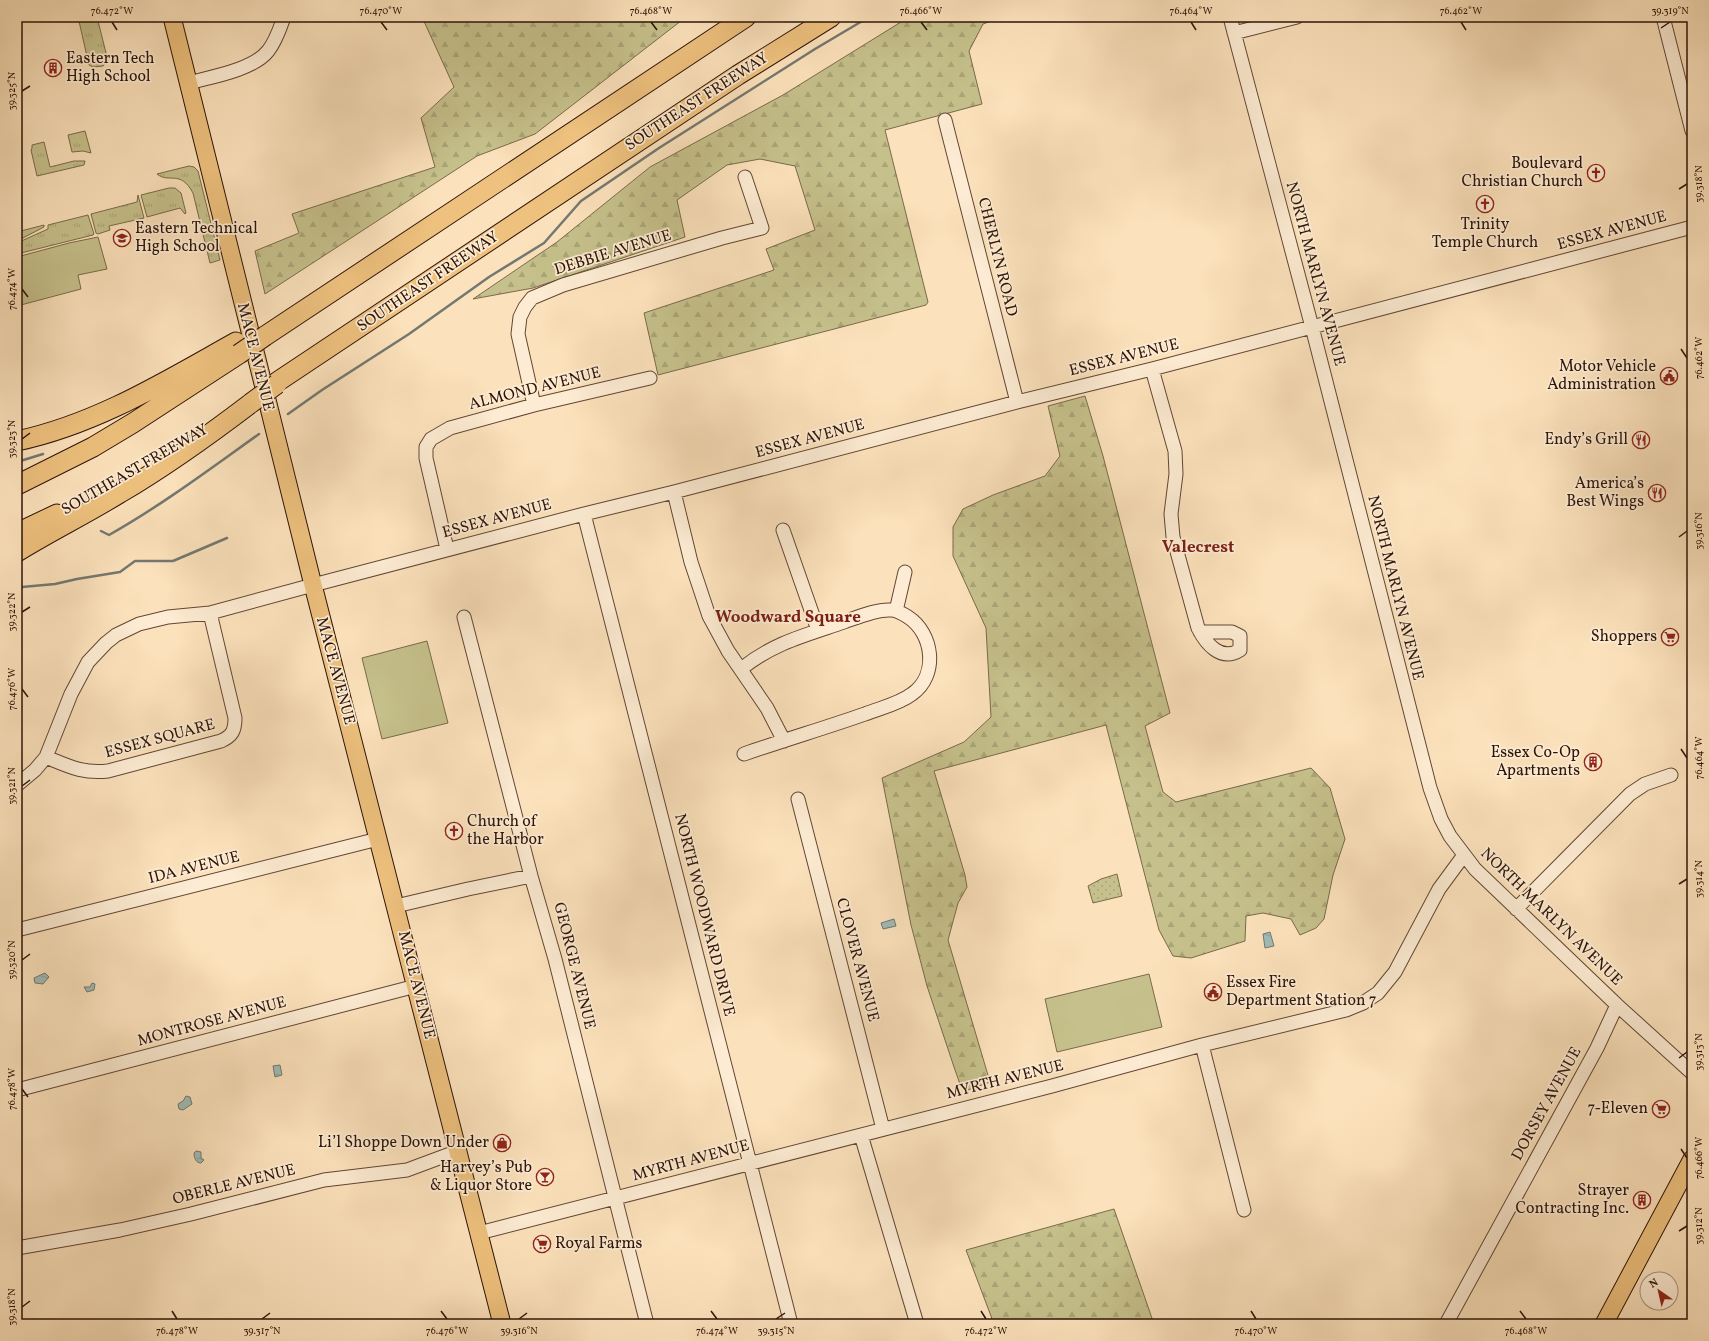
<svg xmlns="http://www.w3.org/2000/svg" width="1709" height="1341" viewBox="0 0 1709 1341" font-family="Vollkorn,serif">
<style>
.grass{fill:url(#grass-tufts);stroke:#7a6a4a}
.forest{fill:url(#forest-firs);stroke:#7a6a4a}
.park{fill:url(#park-dots);stroke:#7a6a4a}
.pitch{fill:#c6c18c;stroke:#7a6a4a}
.water{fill:url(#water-ripples);stroke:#737872}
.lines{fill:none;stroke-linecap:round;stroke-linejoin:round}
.stream{stroke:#737872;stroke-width:2.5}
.minor-casing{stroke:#614735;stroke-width:15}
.major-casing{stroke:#2d1308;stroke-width:19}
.highway-casing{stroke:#2d1308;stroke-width:21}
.minor{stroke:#fdecd3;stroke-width:13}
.major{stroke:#eec17e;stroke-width:17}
.highway{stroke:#eec17e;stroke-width:19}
.highway-bridge-casing{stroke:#2d1308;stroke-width:21;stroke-linecap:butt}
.highway-bridge{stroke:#eec17e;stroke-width:19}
.ticks{fill:none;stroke:#2d1308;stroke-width:1.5}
.labels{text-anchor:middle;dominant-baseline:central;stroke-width:3.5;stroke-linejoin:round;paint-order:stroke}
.poi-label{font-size:16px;fill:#2d1308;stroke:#fdecd3;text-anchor:end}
.street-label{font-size:16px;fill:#2d1308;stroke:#fdecd3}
.neighbourhood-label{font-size:17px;font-weight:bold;fill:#7a1f14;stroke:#fdecd3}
.neatline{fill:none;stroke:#2d1308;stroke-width:1.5}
.ticks-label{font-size:10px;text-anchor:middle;fill:#2d1308}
</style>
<defs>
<pattern id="grass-tufts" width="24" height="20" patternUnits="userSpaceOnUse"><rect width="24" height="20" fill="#c6c18c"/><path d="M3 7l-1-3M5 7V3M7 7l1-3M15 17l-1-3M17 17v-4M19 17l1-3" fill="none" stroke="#aaa577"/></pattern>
<pattern id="forest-firs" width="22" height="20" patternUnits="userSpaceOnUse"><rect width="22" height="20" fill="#c6c18c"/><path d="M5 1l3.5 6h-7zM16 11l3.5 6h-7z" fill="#aaa577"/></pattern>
<pattern id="park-dots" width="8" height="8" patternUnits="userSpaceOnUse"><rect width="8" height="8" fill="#c6c18c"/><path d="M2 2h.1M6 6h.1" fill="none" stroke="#aaa577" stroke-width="1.8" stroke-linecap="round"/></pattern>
<pattern id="water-ripples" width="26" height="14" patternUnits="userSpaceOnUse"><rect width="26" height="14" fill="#a1bcb8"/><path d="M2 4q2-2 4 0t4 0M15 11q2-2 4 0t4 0" fill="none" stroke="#8ba19d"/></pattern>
</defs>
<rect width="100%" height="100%" fill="#fce2bc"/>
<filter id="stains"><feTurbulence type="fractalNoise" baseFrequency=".005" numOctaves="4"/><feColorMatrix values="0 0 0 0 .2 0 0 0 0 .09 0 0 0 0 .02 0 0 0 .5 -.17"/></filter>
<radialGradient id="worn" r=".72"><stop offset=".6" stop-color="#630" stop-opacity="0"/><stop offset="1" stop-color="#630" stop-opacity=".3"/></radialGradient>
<path class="grass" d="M78,17H97L108,61L103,66L93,67L89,65Z
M85,131L91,153L83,151L72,152L68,135Z
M44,142L50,167L74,161H85L84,165L37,176L31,150L32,148V145Z
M189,166L194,167L198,171L220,260L210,263L193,193C180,169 169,184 157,174Z
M169,188H175L181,193L186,213L185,214L180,208L147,217L141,195Z
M138,195L144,218L109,226L110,230L98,234L96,233L91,214L137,202Z
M88,215L94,234L93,235L17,254V243L48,229V225Z
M44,225V227L17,241V232Z"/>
<path class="forest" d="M422,17H686L535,134L477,156L265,294L255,251L299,233L292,214L435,167L421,118L454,87Z
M909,17H1002L983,24L969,51L982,104L885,130L928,302L926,305L658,375L644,313L774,270L766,249L815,230L795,166L760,159L727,165L677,200L685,237L533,288L473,299L557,242L650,167L783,95Z
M1085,396L1103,456L1170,713L1145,726L1163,792L1176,802L1311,768L1330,788L1345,839L1333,875L1324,919L1316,928L1300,935L1291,919L1263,913L1246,916L1245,941L1191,958L1173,956L1159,930L1106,725L934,771L965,875L967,887L958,903L948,940L990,1082L965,1091L961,1087L954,1067L927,986L911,925L882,778L964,742L991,717L986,628L953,556V527L963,509L993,495L1045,476L1060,456L1048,406Z
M1114,1209L1154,1324H994L966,1250Z"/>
<path class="park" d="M1117,874L1122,896L1093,903L1088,886L1101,879Z"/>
<path class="pitch" d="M98,237L107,269L78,275L81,289L17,306V257L69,243Z
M427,641L448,723L382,739L362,658Z
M1149,974L1162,1027L1057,1052L1045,999Z"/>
<path class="water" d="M894,919L896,926L883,929L881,923Z
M1270,932L1274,946L1265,948L1263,934Z
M45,973L49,977L43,984L35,983L34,978Z
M92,983L95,984L94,990L87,992L84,987H90Z
M280,1065L282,1075L275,1077L273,1066Z
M186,1096L190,1097L192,1104L183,1110L179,1109L178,1104L183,1101Z
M196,1151L201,1152V1158L204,1160L201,1163C196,1163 194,1158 194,1153Z"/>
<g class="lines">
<path class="stream" d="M288,414L322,390L409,334L489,277L544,243L581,201L659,148L815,49L869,17
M17,462L43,454
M101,531L109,535C162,505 210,469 259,434
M17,592L22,587L55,584L77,579L120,572L135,561H173L227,538"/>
<defs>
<path id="minor" d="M1230,17L1312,327L1430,788L1441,819L1450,836L1475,869L1617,1005L1692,1073
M1663,17L1692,131
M1234,33L1297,17
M188,83C211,77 253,70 268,51C276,41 280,28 284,17
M945,120L1017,402
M1152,369L1175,451L1176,474L1171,514L1173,537L1198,628C1206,644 1221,662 1240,650V636L1232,632H1200
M534,405L518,334L520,317L525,307L532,298L563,285L722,238L762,228L745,177
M674,492L691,562L709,616L728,651L767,708L784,741
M584,514L791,1324
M783,530L818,630
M447,549L426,458V447L431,439L450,428L534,405L650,378
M896,611L905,572
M464,617L531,876L555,959L647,1324
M741,669C773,643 806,635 844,622C858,617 877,609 891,610C897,610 903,614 908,617C933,633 939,675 912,694C899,704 880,708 865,714C825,728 784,740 744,754
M46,757C68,766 83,774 108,771L221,741C232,736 235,731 235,718L210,613
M17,785L35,770L46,757L71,694L88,662L106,643L116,635L139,624L168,617L210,613L313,585L584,514L674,492L1017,402L1152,369L1692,227
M798,799L883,1129
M396,906L468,889L531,876
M1516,909L1630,794L1645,784L1671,775
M17,930L378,839
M1202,1045L1244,1210
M17,1090L416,986
M861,1135L917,1324
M479,1233L1052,1086L1202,1045L1346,1010L1363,1003L1378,993L1395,972L1439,889L1464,855
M17,1248L120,1230L191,1214L324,1180L407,1170L458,1151
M1446,1324L1597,1048L1617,1005"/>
<path id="major" d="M172,17L313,585L502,1324
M1604,1324L1692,1159"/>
<path id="highway" d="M265,336L746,17
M277,382L738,75L831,17
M17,441C97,424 166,381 236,342
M17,485L93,447L133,423L239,354
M17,533L57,514
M17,552C51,531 86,514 120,493C166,466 209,435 251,403"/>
</defs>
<use href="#minor" class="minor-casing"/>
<use href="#major" class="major-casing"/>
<use href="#highway" class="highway-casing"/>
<use href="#minor" class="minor"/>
<use href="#major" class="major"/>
<use href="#highway" class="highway"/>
<defs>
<path id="highway-bridge" d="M239,354L265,336
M251,403L277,384"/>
</defs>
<use href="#highway-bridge" class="highway-bridge-casing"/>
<use href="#highway-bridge" class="highway-bridge"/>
</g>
<path class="ticks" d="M112,22L117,30M381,22L387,30M651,22L657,30M921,22L927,30M1191,22L1196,30M1461,22L1466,30M1661,28L1670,22M22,91L30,86M1679,189L1687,184M22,289L28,297M1681,349L1687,358M22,439L30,433M1679,537L1687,531M22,612L30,607M22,689L28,697M1681,749L1687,758M22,786L30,780M1679,884L1687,879M22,960L30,954M1679,1058L1687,1052M22,1089L28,1097M1681,1149L1687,1158M1679,1231L1687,1226M22,1307L30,1301M172,1311L177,1319M441,1311L447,1319M711,1311L717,1319M981,1311L986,1319M1251,1311L1256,1319M1520,1311L1526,1319M262,1319L270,1313M519,1319L527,1313M776,1319L785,1313"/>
<defs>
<symbol id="building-ring" viewBox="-11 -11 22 22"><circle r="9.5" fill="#fdecd3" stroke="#8f2418" stroke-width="1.5"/><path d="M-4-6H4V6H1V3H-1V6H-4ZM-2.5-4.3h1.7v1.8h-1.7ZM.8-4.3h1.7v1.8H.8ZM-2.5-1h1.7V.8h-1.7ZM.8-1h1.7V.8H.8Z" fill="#8f2418"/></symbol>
<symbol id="church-ring" viewBox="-11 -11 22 22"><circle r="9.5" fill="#fdecd3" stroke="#8f2418" stroke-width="1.5"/><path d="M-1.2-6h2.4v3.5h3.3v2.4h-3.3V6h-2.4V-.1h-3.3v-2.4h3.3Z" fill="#8f2418"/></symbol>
<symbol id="school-ring" viewBox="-11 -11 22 22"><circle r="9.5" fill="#fdecd3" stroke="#8f2418" stroke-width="1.5"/><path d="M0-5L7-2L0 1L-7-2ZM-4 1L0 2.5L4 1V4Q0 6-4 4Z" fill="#8f2418"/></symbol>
<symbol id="civic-ring" viewBox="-11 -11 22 22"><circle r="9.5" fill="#fdecd3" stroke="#8f2418" stroke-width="1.5"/><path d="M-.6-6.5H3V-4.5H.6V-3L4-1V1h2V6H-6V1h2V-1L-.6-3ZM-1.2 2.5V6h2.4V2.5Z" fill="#8f2418"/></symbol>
<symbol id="restaurant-ring" viewBox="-11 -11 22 22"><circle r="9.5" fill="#fdecd3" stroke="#8f2418" stroke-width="1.5"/><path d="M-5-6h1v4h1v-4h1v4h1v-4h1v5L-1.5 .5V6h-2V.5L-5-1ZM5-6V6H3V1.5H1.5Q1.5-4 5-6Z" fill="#8f2418"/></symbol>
<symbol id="supermarket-ring" viewBox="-11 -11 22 22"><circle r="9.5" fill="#fdecd3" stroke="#8f2418" stroke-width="1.5"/><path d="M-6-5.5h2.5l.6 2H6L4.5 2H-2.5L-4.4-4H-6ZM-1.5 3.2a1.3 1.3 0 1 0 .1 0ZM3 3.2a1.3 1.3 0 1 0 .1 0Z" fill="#8f2418"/></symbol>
<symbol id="shop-ring" viewBox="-11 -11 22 22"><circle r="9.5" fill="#fdecd3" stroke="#8f2418" stroke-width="1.5"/><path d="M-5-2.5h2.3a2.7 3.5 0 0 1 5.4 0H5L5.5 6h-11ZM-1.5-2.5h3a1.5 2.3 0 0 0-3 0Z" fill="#8f2418"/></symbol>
<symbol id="bar-ring" viewBox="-11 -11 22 22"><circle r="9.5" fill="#fdecd3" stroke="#8f2418" stroke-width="1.5"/><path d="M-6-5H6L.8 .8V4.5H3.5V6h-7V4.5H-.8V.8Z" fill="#8f2418"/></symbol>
</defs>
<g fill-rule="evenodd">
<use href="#building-ring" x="43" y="58" width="20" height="20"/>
<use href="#church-ring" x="1586" y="163" width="20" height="20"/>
<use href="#church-ring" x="1475" y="194" width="20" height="20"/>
<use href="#school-ring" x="112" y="228" width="20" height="20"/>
<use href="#civic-ring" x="1659" y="366" width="20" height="20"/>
<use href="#restaurant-ring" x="1631" y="430" width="20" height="20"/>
<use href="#restaurant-ring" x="1647" y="483" width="20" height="20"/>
<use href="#supermarket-ring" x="1660" y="627" width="20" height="20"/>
<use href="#building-ring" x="1583" y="752" width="20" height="20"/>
<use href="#church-ring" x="444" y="821" width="20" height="20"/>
<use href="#civic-ring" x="1203" y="982" width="20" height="20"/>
<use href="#supermarket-ring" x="1651" y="1099" width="20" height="20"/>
<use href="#shop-ring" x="492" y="1133" width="20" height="20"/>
<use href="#bar-ring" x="535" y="1167" width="20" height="20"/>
<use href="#building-ring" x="1632" y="1190" width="20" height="20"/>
<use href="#supermarket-ring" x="532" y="1234" width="20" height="20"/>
</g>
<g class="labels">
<g class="poi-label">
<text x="66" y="59" text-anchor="start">Eastern Tech<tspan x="66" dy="18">High School</tspan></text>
<text x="1583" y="164">Boulevard<tspan x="1583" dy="18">Christian Church</tspan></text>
<text x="1485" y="225" text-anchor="middle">Trinity<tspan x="1485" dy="18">Temple Church</tspan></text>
<text x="135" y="229" text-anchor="start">Eastern Technical<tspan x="135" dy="18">High School</tspan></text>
<text x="1656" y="367">Motor Vehicle<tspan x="1656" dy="18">Administration</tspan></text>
<text x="1628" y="440">Endy’s Grill</text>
<text x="1644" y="484">America’s<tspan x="1644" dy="18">Best Wings</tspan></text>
<text x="1657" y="637">Shoppers</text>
<text x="1580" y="753">Essex Co-Op<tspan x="1580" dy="18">Apartments</tspan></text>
<text x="467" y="822" text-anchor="start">Church of<tspan x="467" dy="18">the Harbor</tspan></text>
<text x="1226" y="983" text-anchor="start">Essex Fire<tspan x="1226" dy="18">Department Station 7</tspan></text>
<text x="1648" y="1109">7-Eleven</text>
<text x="489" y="1143">Li’l Shoppe Down Under</text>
<text x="532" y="1168">Harvey’s Pub<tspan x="532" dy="18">&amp; Liquor Store</tspan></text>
<text x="1629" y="1191">Strayer<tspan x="1629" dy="18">Contracting Inc.</tspan></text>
<text x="555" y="1244" text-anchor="start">Royal Farms</text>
</g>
<g class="street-label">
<text transform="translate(697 102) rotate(-33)">SOUTHEAST FREEWAY</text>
<text transform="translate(1612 231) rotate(-15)">ESSEX AVENUE</text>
<text transform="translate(613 253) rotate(-17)">DEBBIE AVENUE</text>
<text transform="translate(997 257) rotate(76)">CHERLYN ROAD</text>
<text transform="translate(1315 274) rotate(75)">NORTH MARLYN AVENUE</text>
<text transform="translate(428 282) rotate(-34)">SOUTHEAST FREEWAY</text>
<text transform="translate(255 357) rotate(76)">MACE AVENUE</text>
<text transform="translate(1124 358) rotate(-14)">ESSEX AVENUE</text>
<text transform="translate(535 389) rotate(-14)">ALMOND AVENUE</text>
<text transform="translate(810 439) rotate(-15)">ESSEX AVENUE</text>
<text transform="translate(135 470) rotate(-30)">SOUTHEAST FREEWAY</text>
<text transform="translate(497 519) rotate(-15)">ESSEX AVENUE</text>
<text transform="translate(1395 588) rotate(76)">NORTH MARLYN AVENUE</text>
<text transform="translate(335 671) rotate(75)">MACE AVENUE</text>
<text transform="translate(160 739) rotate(-15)">ESSEX SQUARE</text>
<text transform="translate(194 868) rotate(-14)">IDA AVENUE</text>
<text transform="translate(704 915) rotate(76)">NORTH WOODWARD DRIVE</text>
<text transform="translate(1551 917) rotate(44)">NORTH MARLYN AVENUE</text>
<text transform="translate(857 960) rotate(75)">CLOVER AVENUE</text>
<text transform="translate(574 966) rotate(76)">GEORGE AVENUE</text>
<text transform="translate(416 985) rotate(76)">MACE AVENUE</text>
<text transform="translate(212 1022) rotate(-15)">MONTROSE AVENUE</text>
<text transform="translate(1005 1080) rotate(-14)">MYRTH AVENUE</text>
<text transform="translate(1547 1104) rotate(-61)">DORSEY AVENUE</text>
<text transform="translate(691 1161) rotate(-15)">MYRTH AVENUE</text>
<text transform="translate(234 1185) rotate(-14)">OBERLE AVENUE</text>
</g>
<g class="neighbourhood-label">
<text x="1198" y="547">Valecrest</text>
<text x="788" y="617">Woodward Square</text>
</g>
</g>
<rect width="1709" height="1341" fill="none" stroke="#fce2bc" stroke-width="44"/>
<g transform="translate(1659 1291) rotate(326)"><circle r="19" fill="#fdecd3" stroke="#aa9582"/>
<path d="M0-3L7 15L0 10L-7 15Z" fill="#8f2418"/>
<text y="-6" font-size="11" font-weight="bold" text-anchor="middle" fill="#2d1308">N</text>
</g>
<rect x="22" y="22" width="1665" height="1297" class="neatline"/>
<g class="ticks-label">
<text x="112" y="14">76.472°W</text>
<text x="381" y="14">76.470°W</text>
<text x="651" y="14">76.468°W</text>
<text x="921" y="14">76.466°W</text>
<text x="1191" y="14">76.464°W</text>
<text x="1461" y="14">76.462°W</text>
<text x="1670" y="14">39.319°N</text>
<text transform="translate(11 91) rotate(-90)" y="4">39.325°N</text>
<text transform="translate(1698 184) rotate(-90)" y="4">39.318°N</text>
<text transform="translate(11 289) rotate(-90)" y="4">76.474°W</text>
<text transform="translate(1698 358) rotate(-90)" y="4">76.462°W</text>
<text transform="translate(11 439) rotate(-90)" y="4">39.323°N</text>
<text transform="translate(1698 531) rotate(-90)" y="4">39.316°N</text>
<text transform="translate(11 612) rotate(-90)" y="4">39.322°N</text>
<text transform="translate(11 689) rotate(-90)" y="4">76.476°W</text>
<text transform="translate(1698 758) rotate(-90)" y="4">76.464°W</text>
<text transform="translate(11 786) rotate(-90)" y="4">39.321°N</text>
<text transform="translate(1698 879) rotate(-90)" y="4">39.314°N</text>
<text transform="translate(11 960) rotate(-90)" y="4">39.320°N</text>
<text transform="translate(1698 1052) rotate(-90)" y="4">39.313°N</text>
<text transform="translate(11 1089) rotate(-90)" y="4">76.478°W</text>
<text transform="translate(1698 1158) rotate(-90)" y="4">76.466°W</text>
<text transform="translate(1698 1226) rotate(-90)" y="4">39.312°N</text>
<text transform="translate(11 1307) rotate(-90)" y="4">39.318°N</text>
<text x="177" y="1334">76.478°W</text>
<text x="262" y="1334">39.317°N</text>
<text x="447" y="1334">76.476°W</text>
<text x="519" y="1334">39.316°N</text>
<text x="717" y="1334">76.474°W</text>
<text x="776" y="1334">39.315°N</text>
<text x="986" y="1334">76.472°W</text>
<text x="1256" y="1334">76.470°W</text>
<text x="1526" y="1334">76.468°W</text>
</g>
<rect width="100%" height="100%" filter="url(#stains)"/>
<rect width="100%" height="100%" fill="url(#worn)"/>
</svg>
